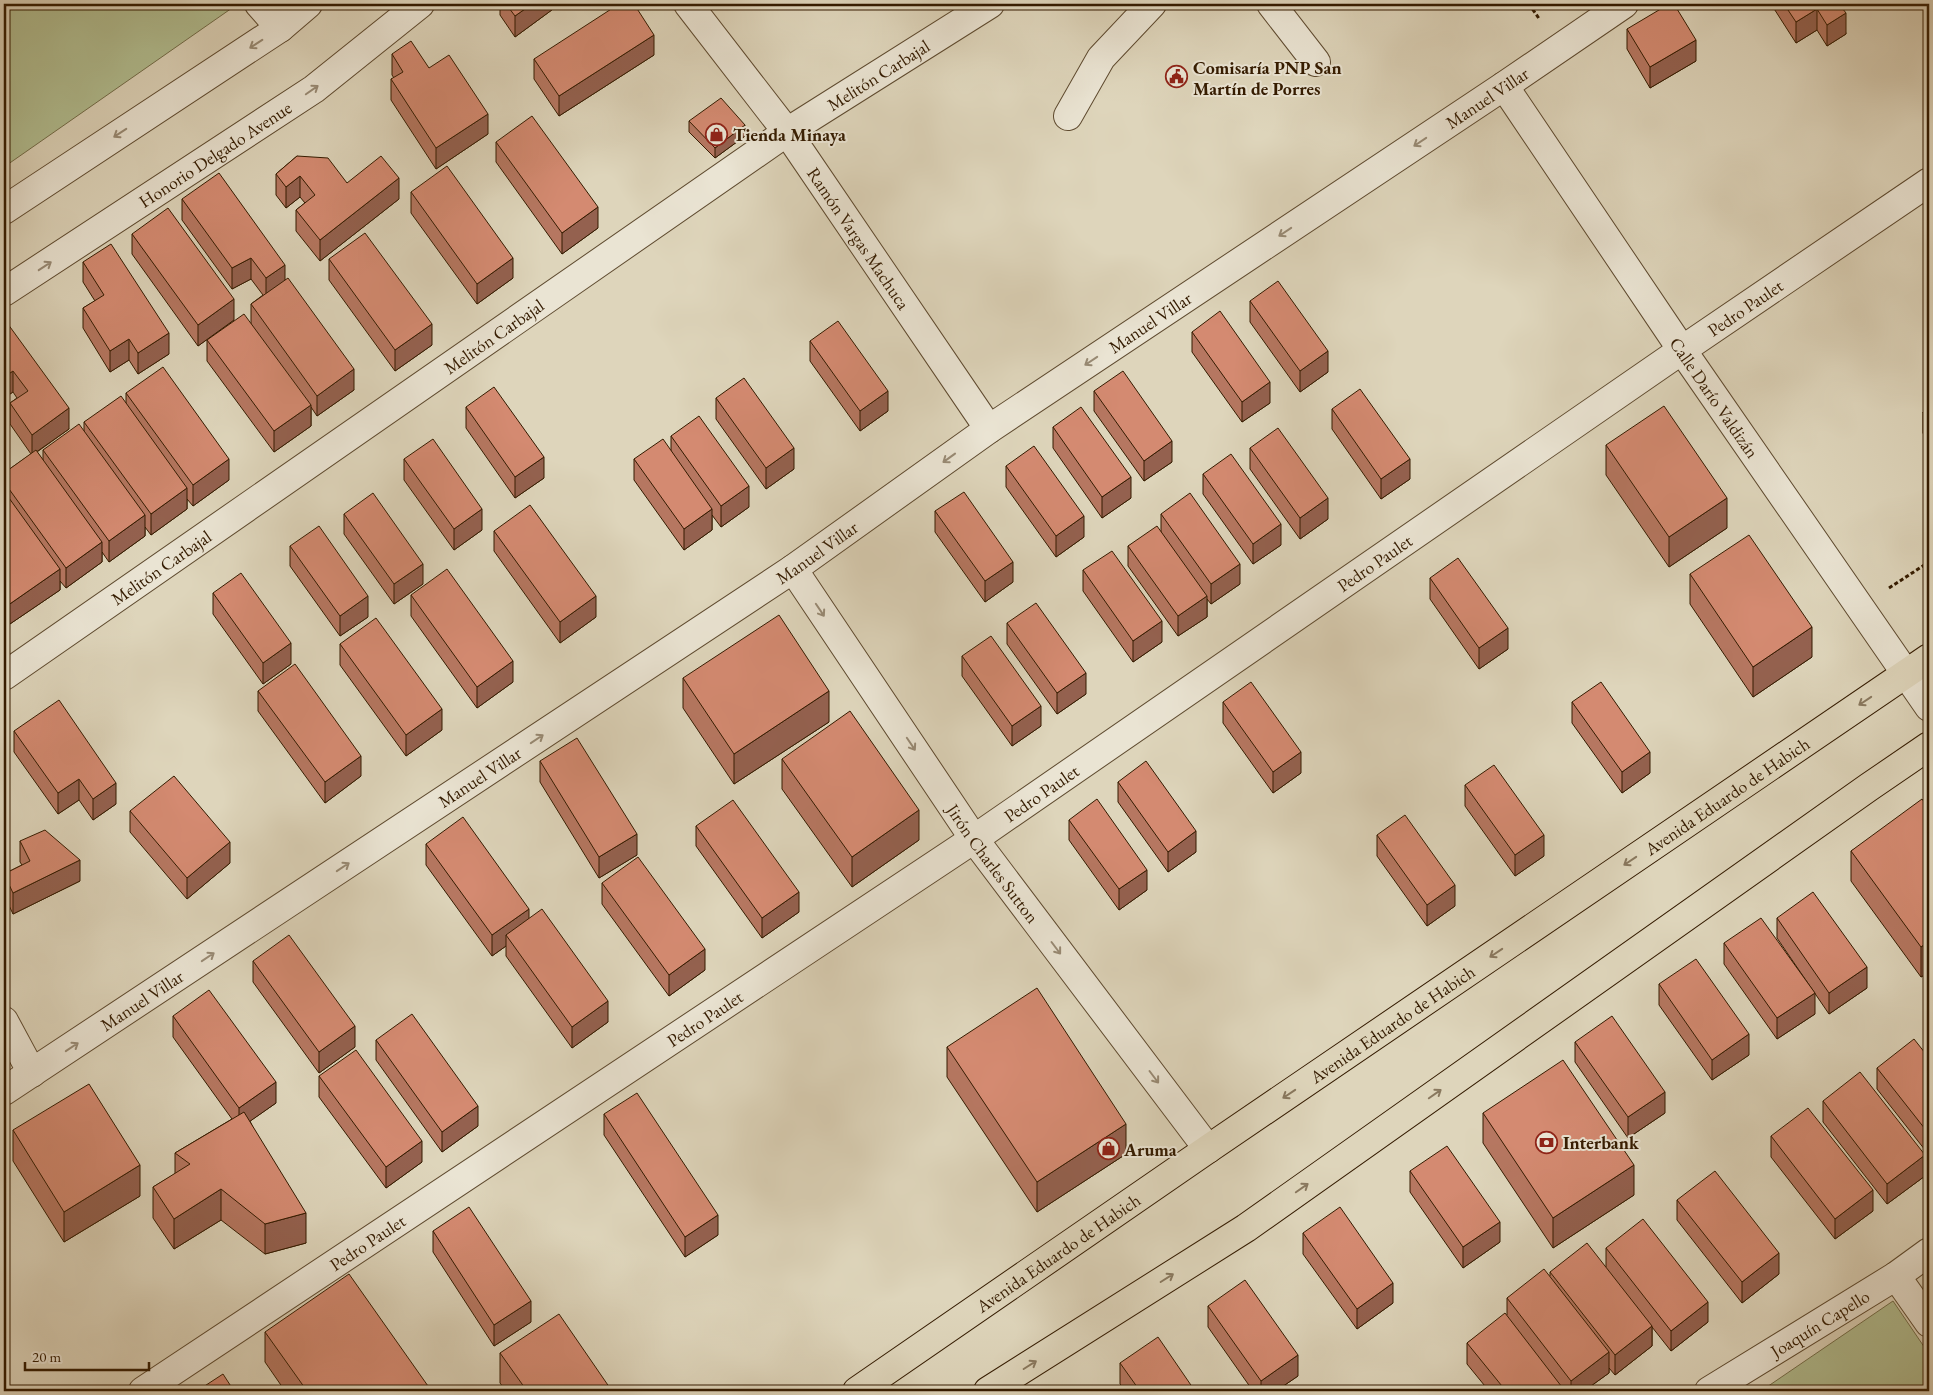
<svg xmlns="http://www.w3.org/2000/svg" width="1933" height="1395" viewBox="0 0 1933 1395" font-family="'EB Garamond',serif">
<style>
.green{fill:#b1bd90;stroke:#726c48}
.lines{fill:none;stroke-linecap:round;stroke-linejoin:round}
.minor-casing{stroke:#5e4a2f;stroke-width:30}
.major-casing{stroke:#341b00;stroke-width:30}
.path{stroke:#341b00;stroke-width:3;stroke-dasharray:4 2.5;stroke-linecap:butt}
.minor{stroke:#eae4d3;stroke-width:28}
.major{stroke:#ded5bb;stroke-width:28}
.wall{fill:#b67761;stroke:#341b00}
.shaded-wall{fill:#94614f;stroke:#341b00}
.building{fill:#d48a71;stroke:#341b00}
.oneway{stroke:#988a74}
.oneway2{stroke:#89785e}
.labels{text-anchor:middle;dominant-baseline:central;stroke-width:4;stroke-linejoin:round;paint-order:stroke}
.poi-label{font-size:18px;font-weight:bold;fill:#341b00;stroke:#eae4d3;text-anchor:start}
.street-label{font-size:18px;fill:#341b00;stroke:#eae4d3}
</style>
<rect width="100%" height="100%" fill="#ded5bb"/>
<filter id="stains"><feTurbulence type="fractalNoise" baseFrequency=".004" numOctaves="4"/><feColorMatrix values="0 0 0 0 .2 0 0 0 0 .09 0 0 0 0 .02 0 0 0 .5 -.17"/></filter>
<radialGradient id="worn" r=".72"><stop offset=".6" stop-color="#630" stop-opacity="0"/><stop offset="1" stop-color="#630" stop-opacity=".3"/></radialGradient>
<path class="green" d="M4,4H229L232,8L4,167Z
M1893,1301L1929,1354V1391H1761Z"/>
<g class="lines">
<defs>
<g id="minor">
<path d="M259,4L280,28"/>
<path id="s1" d="M688,4L787,132L989,429"/>
<path d="M1271,4L1316,62"/>
<path id="s2" d="M1504,86L1682,350L1929,707"/>
<path d="M1068,116L1101,58L1152,4"/>
<path d="M4,210L280,28L308,4"/>
<path id="s3" d="M4,292L314,89L420,4"/>
<path id="s4" d="M793,569L974,839L1208,1149"/>
<path id="s5" d="M4,676L787,132L990,4"/>
<path d="M4,1021L32,1073"/>
<path id="s6" d="M4,1091L793,569L989,429L1504,86L1624,4"/>
<path d="M1896,1276L1929,1323"/>
<path id="s7" d="M143,1391L974,839L1682,350L1929,182"/>
<path id="s8" d="M1709,1391L1896,1276L1929,1252"/>
</g>
<g id="major">
<path id="s9" d="M857,1391L1208,1149L1929,658"/>
<path d="M988,1391L1246,1228L1869,787L1929,746"/>
</g>
</defs>
<use href="#minor" class="minor-casing"/>
<use href="#major" class="major-casing"/>
<path class="path" d="M1529,4L1540,20
M1889,588L1929,562"/>
<use href="#minor" class="minor"/>
<use href="#major" class="major"/>
</g>
<path class="wall" d="M500,4H560L515,37L500,15Z
M1771,4H1839L1846,34L1827,46L1817,30L1796,43Z
M1627,29L1696,61L1650,88L1627,49Z
M392,54L429,68L488,134L436,169L391,100V79L394,78L392,75Z
M654,55L559,116L534,79V59Z
M689,121L745,136L715,158L689,132Z
M496,142L598,228L562,254L496,162Z
M297,156L347,183L399,199L320,261L296,231V210L305,203L300,197L286,208L276,195V174Z
M411,192L513,278L477,304L411,213Z
M182,199L285,279L354,390L317,416L311,407V426L274,452L207,361V340L251,324V304L263,295L251,279L232,289L182,220Z
M132,234L234,320L198,346L132,254Z
M329,259L432,345L395,371L329,280Z
M83,262L169,354L138,374L129,360L110,372L83,328V308L95,301L83,282Z
M1250,301L1328,372L1300,392L1250,322Z
M4,321L69,429L37,452L43,460V450L84,431V422L126,404V393L229,480L193,506L187,499V509L151,535L145,527V536L109,562L102,552V562L66,588L60,581V590L4,628V473L31,454L10,424V403L17,398L13,392L4,398Z
M1192,332L1270,403L1242,422L1192,352Z
M810,341L888,411L860,431L810,361Z
M1094,391L1172,462L1144,481L1094,411Z
M716,398L794,469L766,489L716,419Z
M466,407L544,478L515,498L466,428Z
M1332,409L1410,479L1381,499L1332,429Z
M1929,409V445L1923,433V412Z
M1053,427L1131,498L1102,518L1053,448Z
M671,436L749,507L721,527L712,515V530L684,550L634,480V459L671,451Z
M1606,445L1727,528L1669,567L1606,475Z
M1250,448L1328,519L1300,539L1250,469Z
M404,459L482,530L454,550L404,480Z
M1006,466L1084,537L1056,557L1006,487Z
M1203,474L1281,545L1253,564L1203,494Z
M935,511L1013,582L985,602L935,532Z
M344,514L423,584L394,604L344,534Z
M1161,514L1240,584L1211,604L1207,599V617L1178,636L1128,566V546L1161,532Z
M494,531L596,617L560,643L494,551Z
M290,546L368,617L340,636L290,566Z
M1083,570L1162,642L1133,662L1083,591Z
M1690,574L1812,657L1753,697L1690,604Z
M1430,578L1508,649L1479,669L1430,599Z
M213,593L291,664L263,684L213,614Z
M411,595L513,682L477,708L411,616Z
M1007,623L1086,694L1057,714L1007,644Z
M340,644L442,730L406,756L340,665Z
M962,656L1041,726L1012,746L962,676Z
M683,678L829,722L734,784L683,708Z
M258,691L361,776L325,803L258,711Z
M1223,702L1301,773L1273,793L1223,723Z
M1572,702L1650,773L1622,793L1572,723Z
M14,731L116,804L93,820L79,800L58,814L14,752Z
M782,759L919,840L852,887L782,789Z
M540,761L637,855L599,878L540,782Z
M1118,782L1196,852L1168,872L1118,802Z
M1465,785L1544,856L1515,876L1465,806Z
M1929,809V972L1921,977L1851,881V851Z
M130,811L230,863L187,899L130,832Z
M1069,820L1147,890L1119,910L1069,840Z
M696,826L799,912L762,938L696,846Z
M1377,835L1455,906L1427,926L1377,856Z
M20,841L80,881L13,914L4,895V874L22,865L20,862Z
M426,844L529,919L608,1022L572,1048L506,956V946L492,956L426,865Z
M602,883L705,970L669,996L602,904Z
M1777,918L1867,988L1829,1014L1777,938Z
M1724,943L1815,1014L1777,1039L1724,964Z
M253,961L355,1047L319,1073L253,982Z
M1659,984L1749,1055L1712,1080L1659,1005Z
M173,1016L276,1103L250,1121L306,1243L265,1254L221,1220L174,1249L153,1218V1187L175,1174V1153L232,1119L173,1037Z
M376,1040L478,1126L442,1152L376,1060Z
M1575,1042L1665,1113L1628,1138L1575,1062Z
M947,1047L1126,1154L1037,1212L947,1077Z
M1929,1058V1155L1877,1089V1068Z
M319,1076L422,1162L386,1188L319,1097Z
M1823,1101L1925,1176L1887,1204L1823,1122Z
M1483,1113L1634,1195L1553,1248L1483,1143Z
M604,1114L718,1235L685,1257L604,1135Z
M13,1130L140,1196L64,1242L13,1161Z
M1771,1136L1873,1211L1835,1239L1771,1157Z
M1410,1171L1500,1242L1463,1268L1410,1192Z
M1677,1200L1779,1274L1742,1303L1677,1220Z
M433,1231L531,1322L494,1346L433,1252Z
M1303,1233L1393,1303L1357,1329L1303,1254Z
M1606,1248L1708,1322L1671,1351L1652,1327V1346L1615,1375L1609,1368V1373L1584,1391H1489L1467,1364V1343L1507,1315V1298L1550,1276V1272L1606,1267Z
M1208,1306L1298,1376L1276,1391H1253L1208,1327Z
M265,1332L428,1391H285L265,1362Z
M500,1353L612,1391H506L500,1383Z
M1120,1363L1195,1391H1126L1120,1384Z"/>
<path class="shaded-wall" d="M532,4H560L515,37V16Z
M1817,9V30L1796,43V22Z
M1846,13V34L1827,46V25Z
M654,35V55L559,116V96Z
M1696,40V61L1650,88V67Z
M488,114V134L436,169V148Z
M745,125V136L715,158V148Z
M300,176V197L286,208V187Z
M399,178V199L320,261V240Z
M598,207V228L562,254V233Z
M251,258V279L232,289V268Z
M513,258V278L477,304V284Z
M285,265V285L266,299V278Z
M234,299V320L198,346V325Z
M432,324V345L395,371V350Z
M169,333V354L138,374V353Z
M129,339V360L110,372V351Z
M1328,351V372L1300,392V371Z
M354,369V390L317,416V396Z
M13,371V392L4,398V377Z
M1270,382V403L1242,422V402Z
M888,391V411L860,431V411Z
M311,405V426L274,452V431Z
M69,408V429L32,455V435Z
M1172,441V462L1144,481V461Z
M794,448V469L766,489V468Z
M544,457V478L515,498V477Z
M229,459V480L193,506V485Z
M1410,459V479L1381,499V479Z
M1131,477V498L1102,518V497Z
M749,486V507L721,527V506Z
M187,488V509L151,535V514Z
M1328,498V519L1300,539V518Z
M1727,498V528L1669,567V537Z
M482,509V530L454,550V529Z
M712,509V530L684,550V529Z
M145,515V536L109,562V541Z
M1084,516V537L1056,557V536Z
M1281,524V545L1253,564V544Z
M102,542V562L66,588V568Z
M1013,562V582L985,602V581Z
M423,564V584L394,604V584Z
M1240,564V584L1211,604V584Z
M60,569V590L4,628V608Z
M368,596V617L340,636V616Z
M596,596V617L560,643V622Z
M1207,596V617L1178,636V616Z
M1162,621V642L1133,662V641Z
M1812,627V657L1753,697V667Z
M1508,628V649L1479,669V648Z
M291,643V664L263,684V663Z
M513,661V682L477,708V687Z
M1086,673V694L1057,714V693Z
M829,691V722L734,784V754Z
M1041,706V726L1012,746V726Z
M442,709V730L406,756V735Z
M1301,752V773L1273,793V772Z
M1650,752V773L1622,793V772Z
M361,756V776L325,803V782Z
M79,779V800L58,814V793Z
M116,783V804L93,820V799Z
M919,810V840L852,887V857Z
M1196,831V852L1168,872V852Z
M637,834V855L599,878V857Z
M1544,835V856L1515,876V855Z
M230,842V863L187,899V878Z
M80,860V881L13,914V893Z
M1147,870V890L1119,910V889Z
M1455,885V906L1427,926V905Z
M799,892V912L762,938V918Z
M529,909V930L506,935V946L492,956V935Z
M1929,941V972L1921,977V947Z
M705,949V970L669,996V975Z
M1867,967V988L1829,1014V993Z
M1815,993V1014L1777,1039V1018Z
M608,1001V1022L572,1048V1027Z
M355,1026V1047L319,1073V1052Z
M1749,1034V1055L1712,1080V1060Z
M276,1082V1103L239,1129V1108Z
M1665,1092V1113L1628,1138V1117Z
M478,1106V1126L442,1152V1132Z
M1126,1124V1154L1037,1212V1182Z
M422,1141V1162L386,1188V1167Z
M1925,1155V1176L1887,1204V1184Z
M140,1165V1196L64,1242V1212Z
M1634,1165V1195L1553,1248V1218Z
M221,1189V1220L174,1249V1219Z
M1873,1190V1211L1835,1239V1219Z
M306,1213V1243L265,1254V1224Z
M718,1215V1235L685,1257V1237Z
M1500,1222V1242L1463,1268V1247Z
M1779,1253V1274L1742,1303V1282Z
M1393,1283V1303L1357,1329V1309Z
M531,1301V1322L494,1346V1325Z
M1708,1302V1322L1671,1351V1331Z
M1652,1326V1346L1615,1375V1355Z
M1609,1352V1373L1584,1391H1571V1381Z
M1298,1355V1376L1276,1391H1261V1381Z
M428,1386V1391H420Z"/>
<path class="building" d="M506,4H532L515,16Z
M619,4H634L654,35L559,96L534,59Z
M1669,4H1674L1696,40L1650,67L1627,29Z
M1784,4H1839L1846,13L1827,25L1817,9L1796,22Z
M411,41L429,68L449,55L488,114L436,148L391,79L403,72L392,54Z
M721,98L745,125L715,148L689,121Z
M532,116L598,207L562,233L496,142Z
M297,156L328,158L347,183L381,156L399,178L320,240L296,210L315,195L300,176L286,187L276,174Z
M447,166L513,258L477,284L411,192Z
M219,173L285,265L266,278L251,258L232,268L182,199Z
M168,208L234,299L198,325L132,234Z
M365,233L432,324L395,350L329,259Z
M111,244L169,333L138,353L129,339L110,351L83,308L104,295L83,262Z
M288,278L354,369L317,396L251,304Z
M1278,281L1328,351L1300,371L1250,301Z
M1220,311L1270,382L1242,402L1192,332Z
M244,314L311,405L274,431L207,340Z
M5,320L69,408L32,435L10,403L28,391L13,371L4,377V321Z
M838,321L888,391L860,411L810,341Z
M163,367L229,459L193,485L126,393Z
M1123,371L1172,441L1144,461L1094,391Z
M744,378L794,448L766,468L716,398Z
M494,387L544,457L515,477L466,407Z
M1360,389L1410,459L1381,479L1332,409Z
M121,396L187,488L151,514L84,422Z
M1664,406L1727,498L1669,537L1606,445Z
M1081,407L1131,477L1102,497L1053,427Z
M1929,409V425L1923,412Z
M699,416L749,486L721,506L671,436Z
M79,424L145,515L109,541L43,450Z
M1278,428L1328,498L1300,518L1250,448Z
M433,439L482,509L454,529L404,459Z
M663,439L712,509L684,529L634,459Z
M1034,446L1084,516L1056,536L1006,466Z
M36,450L102,542L66,568L4,482V473Z
M1231,454L1281,524L1253,544L1203,474Z
M4,491L60,569L4,608Z
M964,492L1013,562L985,581L935,511Z
M373,493L423,564L394,584L344,514Z
M1190,493L1240,564L1211,584L1161,514Z
M530,505L596,596L560,622L494,531Z
M319,526L368,596L340,616L290,546Z
M1157,526L1207,596L1178,616L1128,546Z
M1749,535L1812,627L1753,667L1690,574Z
M1112,551L1162,621L1133,641L1083,570Z
M1458,558L1508,628L1479,648L1430,578Z
M447,569L513,661L477,687L411,595Z
M241,573L291,643L263,663L213,593Z
M1036,603L1086,673L1057,693L1007,623Z
M779,615L829,691L734,754L683,678Z
M376,618L442,709L406,735L340,644Z
M991,636L1041,706L1012,726L962,656Z
M295,664L361,756L325,782L258,691Z
M1251,682L1301,752L1273,772L1223,702Z
M1601,682L1650,752L1622,772L1572,702Z
M59,700L116,783L93,799L79,779L58,793L14,731Z
M850,711L919,810L852,857L782,759Z
M577,738L637,834L599,857L540,761Z
M1146,761L1196,831L1168,852L1118,782Z
M1494,765L1544,835L1515,855L1465,785Z
M174,776L230,842L187,878L130,811Z
M1097,799L1147,870L1119,889L1069,820Z
M1922,799L1929,809V941L1921,947L1851,851Z
M733,800L799,892L762,918L696,826Z
M1405,815L1455,885L1427,905L1377,835Z
M463,817L529,909L492,935L426,844Z
M45,830L80,860L13,893L4,874L30,861L20,841Z
M638,857L705,949L669,975L602,883Z
M1813,892L1867,967L1829,993L1777,918Z
M542,909L608,1001L572,1027L506,935Z
M1761,918L1815,993L1777,1018L1724,943Z
M289,935L355,1026L319,1052L253,961Z
M1696,959L1749,1034L1712,1060L1659,984Z
M1037,988L1126,1124L1037,1182L947,1047Z
M209,990L276,1082L239,1108L173,1016Z
M412,1014L478,1106L442,1132L376,1040Z
M1612,1016L1665,1092L1628,1117L1575,1042Z
M1914,1039L1929,1058V1134L1877,1068Z
M356,1050L422,1141L386,1167L319,1076Z
M1563,1060L1634,1165L1553,1218L1483,1113Z
M1860,1072L1925,1155L1887,1184L1823,1101Z
M89,1084L140,1165L64,1212L13,1130Z
M637,1093L718,1215L685,1237L604,1114Z
M1808,1108L1873,1190L1835,1219L1771,1136Z
M244,1112L306,1213L265,1224L221,1189L174,1219L153,1187L190,1164L175,1153Z
M1447,1146L1500,1222L1463,1247L1410,1171Z
M1715,1171L1779,1253L1742,1282L1677,1200Z
M469,1207L531,1301L494,1325L433,1231Z
M1340,1207L1393,1283L1357,1309L1303,1233Z
M1643,1219L1708,1302L1671,1331L1606,1248Z
M1587,1243L1652,1326L1615,1355L1550,1272Z
M1544,1269L1609,1352L1571,1381L1507,1298Z
M349,1274L428,1386L420,1391H307L265,1332Z
M1245,1280L1298,1355L1261,1381L1208,1306Z
M1505,1313L1565,1391H1506L1467,1343Z
M559,1314L612,1391H527L500,1353Z
M1158,1337L1195,1391H1140L1120,1363Z
M223,1374L234,1391H197Z
M1085,1388L1087,1391H1079Z"/>
<defs><path id="oneway-shaft" d="M-6 0H5M1.5-3L5.5 0L1.5 3" fill="none" stroke-width="1.6" stroke-linecap="round" stroke-linejoin="round" transform="scale(1.25)"/></defs>
<g class="oneway">
<use href="#oneway-shaft" transform="translate(256 44) rotate(147)"/>
<use href="#oneway-shaft" transform="translate(312 90) rotate(-35)"/>
<use href="#oneway-shaft" transform="translate(120 133) rotate(147)"/>
<use href="#oneway-shaft" transform="translate(1420 142) rotate(146)"/>
<use href="#oneway-shaft" transform="translate(1285 232) rotate(146)"/>
<use href="#oneway-shaft" transform="translate(45 266) rotate(-33)"/>
<use href="#oneway-shaft" transform="translate(1091 361) rotate(146)"/>
<use href="#oneway-shaft" transform="translate(949 458) rotate(144)"/>
<use href="#oneway-shaft" transform="translate(820 610) rotate(56)"/>
<use href="#oneway-shaft" transform="translate(537 739) rotate(-34)"/>
<use href="#oneway-shaft" transform="translate(911 744) rotate(56)"/>
<use href="#oneway-shaft" transform="translate(343 867) rotate(-34)"/>
<use href="#oneway-shaft" transform="translate(1056 948) rotate(53)"/>
<use href="#oneway-shaft" transform="translate(208 957) rotate(-34)"/>
<use href="#oneway-shaft" transform="translate(72 1047) rotate(-34)"/>
<use href="#oneway-shaft" transform="translate(1154 1077) rotate(53)"/>
</g>
<g class="oneway2">
<use href="#oneway-shaft" transform="translate(1865 701) rotate(146)"/>
<use href="#oneway-shaft" transform="translate(1630 861) rotate(146)"/>
<use href="#oneway-shaft" transform="translate(1496 953) rotate(146)"/>
<use href="#oneway-shaft" transform="translate(1289 1094) rotate(146)"/>
<use href="#oneway-shaft" transform="translate(1435 1094) rotate(-35)"/>
<use href="#oneway-shaft" transform="translate(1302 1188) rotate(-35)"/>
<use href="#oneway-shaft" transform="translate(1167 1278) rotate(-32)"/>
<use href="#oneway-shaft" transform="translate(1030 1365) rotate(-32)"/>
</g>
<defs>
<symbol id="civic-ring" viewBox="-11 -11 22 22"><circle r="9.5" fill="#eae4d3" stroke="#8f2418" stroke-width="1.5"/><path d="M-.6-6.5H3V-4.5H.6V-3L4-1V1h2V6H-6V1h2V-1L-.6-3ZM-1.2 2.5V6h2.4V2.5Z" fill="#8f2418"/></symbol>
<symbol id="shop-ring" viewBox="-11 -11 22 22"><circle r="9.5" fill="#eae4d3" stroke="#8f2418" stroke-width="1.5"/><path d="M-5-2.5h2.3a2.7 3.5 0 0 1 5.4 0H5L5.5 6h-11ZM-1.5-2.5h3a1.5 2.3 0 0 0-3 0Z" fill="#8f2418"/></symbol>
<symbol id="bank-ring" viewBox="-11 -11 22 22"><circle r="9.5" fill="#eae4d3" stroke="#8f2418" stroke-width="1.5"/><path d="M-6-4H6V4H-6ZM0-2.3a2.3 2.3 0 1 0 0 4.6a2.3 2.3 0 1 0 0-4.6Z" fill="#8f2418"/></symbol>
</defs>
<g fill-rule="evenodd">
<use href="#civic-ring" x="1164" y="64" width="25" height="25"/>
<use href="#shop-ring" x="704" y="122" width="25" height="25"/>
<use href="#bank-ring" x="1534" y="1130" width="25" height="25"/>
<use href="#shop-ring" x="1096" y="1136" width="25" height="25"/>
</g>
<g class="labels">
<g class="poi-label">
<text x="1193" y="67">Comisaría PNP San<tspan x="1193" dy="21">Martín de Porres</tspan></text>
<text x="733" y="134">Tienda Minaya</text>
<text x="1563" y="1142">Interbank</text>
<text x="1124" y="1149">Aruma</text>
</g>
<g class="street-label">
<text stroke="none"><textPath href="#s5" startOffset="1061">Melitón Carbajal</textPath></text>
<text stroke="none"><textPath href="#s6" startOffset="1785">Manuel Villar</textPath></text>
<text stroke="none"><textPath href="#s3" startOffset="252">Honorio Delgado Avenue</textPath></text>
<text stroke="none"><textPath href="#s1" startOffset="290">Ramón Vargas Machuca</textPath></text>
<text stroke="none"><textPath href="#s7" startOffset="1934">Pedro Paulet</textPath></text>
<text stroke="none"><textPath href="#s6" startOffset="1380">Manuel Villar</textPath></text>
<text stroke="none"><textPath href="#s5" startOffset="596">Melitón Carbajal</textPath></text>
<text stroke="none"><textPath href="#s2" startOffset="376">Calle Darío Valdizán</textPath></text>
<text stroke="none"><textPath href="#s6" startOffset="975">Manuel Villar</textPath></text>
<text stroke="none"><textPath href="#s7" startOffset="1484">Pedro Paulet</textPath></text>
<text stroke="none"><textPath href="#s5" startOffset="191">Melitón Carbajal</textPath></text>
<text stroke="none"><textPath href="#s6" startOffset="570">Manuel Villar</textPath></text>
<text stroke="none"><textPath href="#s7" startOffset="1079">Pedro Paulet</textPath></text>
<text stroke="none"><textPath href="#s9" startOffset="1054">Avenida Eduardo de Habich</textPath></text>
<text stroke="none"><textPath href="#s4" startOffset="356">Jirón Charles Sutton</textPath></text>
<text stroke="none"><textPath href="#s6" startOffset="165">Manuel Villar</textPath></text>
<text stroke="none"><textPath href="#s7" startOffset="674">Pedro Paulet</textPath></text>
<text stroke="none"><textPath href="#s9" startOffset="649">Avenida Eduardo de Habich</textPath></text>
<text stroke="none"><textPath href="#s7" startOffset="269">Pedro Paulet</textPath></text>
<text stroke="none"><textPath href="#s9" startOffset="244">Avenida Eduardo de Habich</textPath></text>
<text stroke="none"><textPath href="#s8" startOffset="130">Joaquín Capello</textPath></text>
</g>
</g>
<rect width="1933" height="1395" fill="none" stroke="#ded5bb" stroke-width="20"/>
<rect x="5" y="5" width="1923" height="1385" fill="none" stroke="#341b00" stroke-width="2.5"/>
<rect x="10" y="10" width="1913" height="1375" fill="none" stroke="#341b00"/>
<path d="M25 1362v8h124v-8" fill="none" stroke="#341b00" stroke-width="2.5"/>
<text x="32" y="1362" font-size="15" fill="#341b00" stroke="#eae4d3" stroke-width="4" paint-order="stroke">20 m</text>
<rect width="100%" height="100%" filter="url(#stains)"/>
<rect width="100%" height="100%" fill="url(#worn)"/>
</svg>
